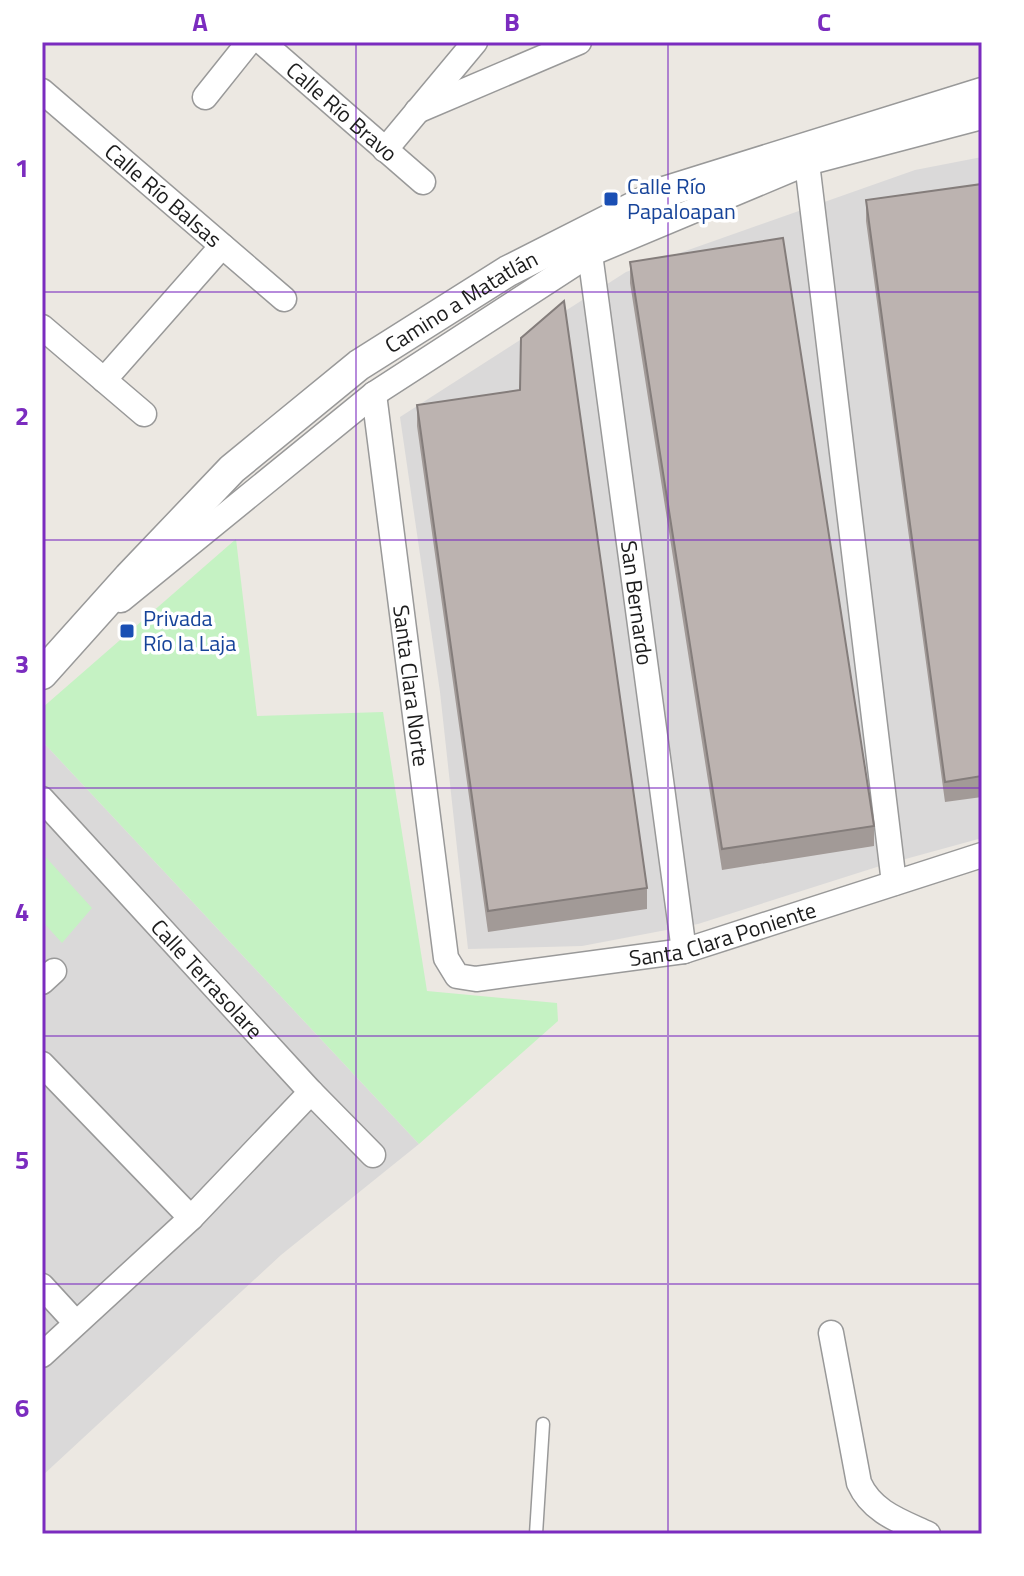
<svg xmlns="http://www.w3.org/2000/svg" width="1024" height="1576" viewBox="0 0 1024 1576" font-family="'Titillium Web',sans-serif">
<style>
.residential{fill:#dad9d9}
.park{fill:#c5f2c3}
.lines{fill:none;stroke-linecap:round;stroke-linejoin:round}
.service-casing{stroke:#999;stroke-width:15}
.minor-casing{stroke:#999;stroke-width:27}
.tertiary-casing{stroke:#999;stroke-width:33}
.service{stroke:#fff;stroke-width:12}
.minor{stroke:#fff;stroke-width:24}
.tertiary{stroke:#fff;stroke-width:30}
.wall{fill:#a29a97}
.building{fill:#bcb3b0;stroke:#847d7b;stroke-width:2}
.grid{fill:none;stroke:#7b2cbf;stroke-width:2;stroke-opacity:0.55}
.transit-dot{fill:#1a4fb4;stroke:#fff;stroke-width:3}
.labels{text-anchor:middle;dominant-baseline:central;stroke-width:7;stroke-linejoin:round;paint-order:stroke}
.street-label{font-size:22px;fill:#1c1c1c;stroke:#fff}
.transit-label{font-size:22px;fill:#164399;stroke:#fff;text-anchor:start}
.neatline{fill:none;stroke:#7b2cbf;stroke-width:3}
.grid-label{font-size:26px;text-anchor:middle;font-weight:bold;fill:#7b2cbf}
</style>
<rect width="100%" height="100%" fill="#ece8e2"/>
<path class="residential" d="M982,157V838L880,866L698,924L582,946L468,949L440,692L400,417L626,272L915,170Z
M42,741L419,1144L281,1255L42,1476Z"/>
<path class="park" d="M236,539L257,716L383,712L427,991L557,1003L558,1021L419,1144L42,741V708Z
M42,853L92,908L62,943L42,921Z"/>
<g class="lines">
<defs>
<path id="service" d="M536,1534L543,1424"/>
<g id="minor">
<path id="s1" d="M262,42L423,182"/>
<path id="s2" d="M42,91L284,299"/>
<path d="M205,97L249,42"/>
<path d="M417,111L579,42"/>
<path d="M385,150L475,42"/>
<path d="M807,163L894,883"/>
<path id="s3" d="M590,254L684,951"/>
<path d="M42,327L144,414"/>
<path d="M104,380L222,246"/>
<path id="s4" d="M374,394L446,958L457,976L476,979L684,951L982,855"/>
<path d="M121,600L374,394L590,254L807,163L982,117"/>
<path id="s5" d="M42,799L311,1092L373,1155"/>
<path d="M42,982L54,971"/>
<path d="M42,1064L191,1218"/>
<path d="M42,1286L76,1323"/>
<path d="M831,1333L859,1483C872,1512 900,1521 928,1534"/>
<path d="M42,1355L191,1218L311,1092"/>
</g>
<g id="tertiary">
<path id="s6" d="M42,674L129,577L232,469L359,365L508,271L664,192L982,93"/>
</g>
</defs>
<use href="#service" class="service-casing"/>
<use href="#minor" class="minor-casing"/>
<use href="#tertiary" class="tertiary-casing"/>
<use href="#service" class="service"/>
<use href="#minor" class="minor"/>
<use href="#tertiary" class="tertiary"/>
</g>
<path class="wall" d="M982,184V797L945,802L866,221V200Z
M630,262L874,826V846L722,870L630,283Z
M417,405L647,888V909L488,932L417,426Z"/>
<path class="building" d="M982,184V776L945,782L866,200Z
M783,238L874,826L722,849L630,262Z
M564,301L647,888L488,911L417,405L520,390L521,338Z"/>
<path class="grid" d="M356,42V1534M668,42V1534M42,292H982M42,540H982M42,788H982M42,1036H982M42,1284H982"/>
<g class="transit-dot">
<rect x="603" y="191" width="16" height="16" rx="4"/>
<rect x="119" y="623" width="16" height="16" rx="4"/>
</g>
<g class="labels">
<g class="street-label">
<text stroke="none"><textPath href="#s1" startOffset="106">Calle Río Bravo</textPath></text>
<text stroke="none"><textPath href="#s2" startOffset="160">Calle Río Balsas</textPath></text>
<text stroke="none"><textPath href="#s6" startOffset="564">Camino a Matatlán</textPath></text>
<text stroke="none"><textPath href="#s3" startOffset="352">San Bernardo</textPath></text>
<text stroke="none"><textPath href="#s4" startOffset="294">Santa Clara Norte</textPath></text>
<text stroke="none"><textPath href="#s4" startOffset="860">Santa Clara Poniente</textPath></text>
<text stroke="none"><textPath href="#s5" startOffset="244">Calle Terrasolare</textPath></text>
</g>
<g class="transit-label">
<text x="627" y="186">Calle Río<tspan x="627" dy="25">Papaloapan</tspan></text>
<text x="143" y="618">Privada<tspan x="143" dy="25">Río la Laja</tspan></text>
</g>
</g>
<rect width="1024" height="1576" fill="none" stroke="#ffffff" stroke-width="88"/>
<rect x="44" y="44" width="936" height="1488" class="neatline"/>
<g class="grid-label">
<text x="200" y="31">A</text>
<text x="512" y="31">B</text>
<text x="824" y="31">C</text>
<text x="22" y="177">1</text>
<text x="22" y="425">2</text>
<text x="22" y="673">3</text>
<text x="22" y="921">4</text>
<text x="22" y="1169">5</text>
<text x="22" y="1417">6</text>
</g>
</svg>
